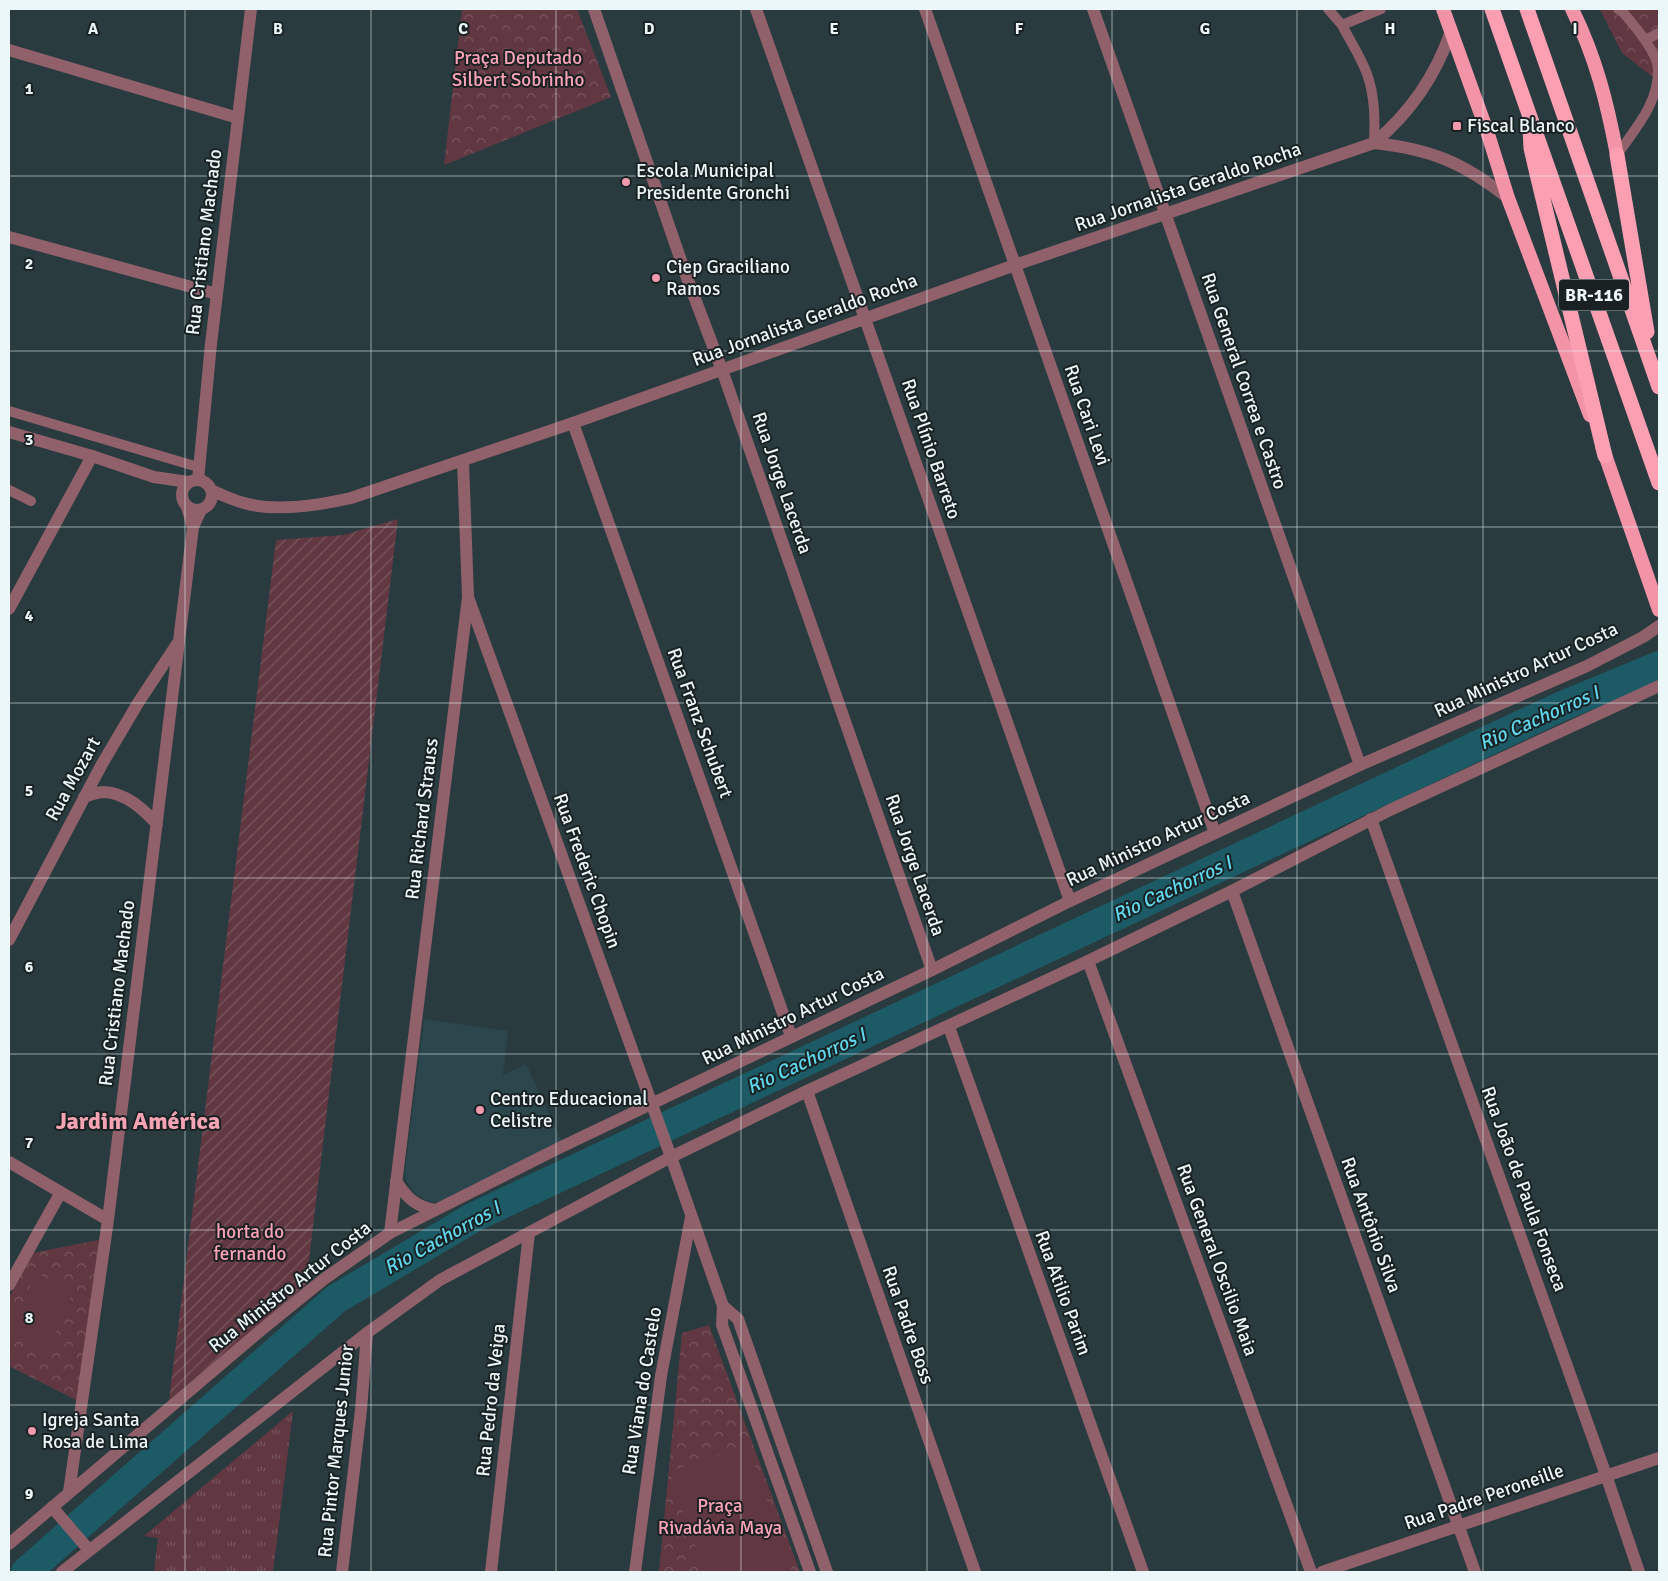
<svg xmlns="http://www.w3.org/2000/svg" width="1668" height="1581" viewBox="0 0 1668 1581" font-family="Signika,sans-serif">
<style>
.built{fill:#2b464c}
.grass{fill:url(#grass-tufts)}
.forest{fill:url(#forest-crowns)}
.garden{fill:url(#garden-furrows)}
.pitch{fill:#613841}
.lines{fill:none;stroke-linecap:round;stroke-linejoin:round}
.river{stroke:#1c5b66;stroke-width:30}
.service{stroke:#91616b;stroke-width:10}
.minor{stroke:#91616b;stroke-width:12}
.tertiary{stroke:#91616b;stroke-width:12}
.trunk{stroke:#f293a8;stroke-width:14}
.motorway{stroke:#fc9fb3;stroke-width:15}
.grid{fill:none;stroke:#ecf7f9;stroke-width:1;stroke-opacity:0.55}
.poi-dot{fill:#f29aad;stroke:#192123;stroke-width:2}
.labels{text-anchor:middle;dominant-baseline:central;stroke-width:4;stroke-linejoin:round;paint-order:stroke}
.shield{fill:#192123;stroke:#adb7b9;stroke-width:1}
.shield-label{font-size:18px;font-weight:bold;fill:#ecf7f9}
.park-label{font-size:19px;fill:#fea3b7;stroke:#192123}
.poi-label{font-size:19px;fill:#ecf7f9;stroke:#192123;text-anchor:start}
.street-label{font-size:19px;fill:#ecf7f9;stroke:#192123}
.water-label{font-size:20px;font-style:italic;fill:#5fd6eb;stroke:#192123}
.district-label{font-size:24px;font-weight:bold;fill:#f6a3b4;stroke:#192123}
.grid-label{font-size:16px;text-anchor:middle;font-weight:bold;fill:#ecf7f9;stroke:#192123;stroke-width:4;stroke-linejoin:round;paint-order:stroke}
</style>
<defs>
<pattern id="grass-tufts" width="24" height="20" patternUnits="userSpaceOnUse" patternTransform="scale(1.25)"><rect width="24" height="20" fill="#613841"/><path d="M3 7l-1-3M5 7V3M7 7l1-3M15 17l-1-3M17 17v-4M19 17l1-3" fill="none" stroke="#78565d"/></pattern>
<pattern id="forest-crowns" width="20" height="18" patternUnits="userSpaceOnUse" patternTransform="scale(1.25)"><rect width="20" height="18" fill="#613841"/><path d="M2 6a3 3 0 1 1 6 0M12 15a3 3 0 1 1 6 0" fill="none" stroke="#78565d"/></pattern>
<pattern id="garden-furrows" width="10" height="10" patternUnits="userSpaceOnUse" patternTransform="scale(1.25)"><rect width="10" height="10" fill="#613841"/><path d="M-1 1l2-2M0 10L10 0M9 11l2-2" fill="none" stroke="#78565d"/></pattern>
</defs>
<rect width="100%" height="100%" fill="#293b3f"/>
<path class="built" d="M424,1019L508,1031L503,1075L526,1064L564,1146L443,1201L429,1202L415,1193L406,1181L405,1170Z"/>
<path class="grass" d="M293,1411L273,1572H154L158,1538L144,1536Z"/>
<path class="forest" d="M462,9H577L611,97L444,165Z
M1600,9H1659V82L1622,53Z
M99,1240L80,1402L9,1366V1298L32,1253Z
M709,1325L800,1572H659L682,1333Z"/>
<path class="garden" d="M398,519L306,1285L169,1400L276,540L343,535Z"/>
<path class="pitch" d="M36,1273L74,1290L48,1350L10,1333Z
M747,1445L792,1572H705L669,1472Z"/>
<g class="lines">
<path class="river" d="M26,1572L336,1299L474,1217L1562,706L1659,666"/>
<path class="service" d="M1328,9L1342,25
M1645,40L1659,33
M1374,143C1375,120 1375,96 1367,74C1361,57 1350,41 1342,25L1381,9
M1617,155C1635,129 1659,103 1658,69C1657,51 1632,23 1621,10L1618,9
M9,411L198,467
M9,490L31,501"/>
<path class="minor" d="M594,9L686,275L722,370L932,970
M756,9L1070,901
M925,9L1215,833
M1093,9L1360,765
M9,50L238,118
M9,237L217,294
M573,423L791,1036
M198,480L211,344L251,9
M187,507L193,527
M9,609L92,456
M84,797C90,795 97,792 104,792C126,793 143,809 157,824
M1371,819L1606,1475L1639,1572
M1232,891L1475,1572
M9,940L102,764L138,703L177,644
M1088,961L1311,1572
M949,1027L1143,1572
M807,1091L975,1572
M671,1157L723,1306L722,1325L810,1572
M9,1162L108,1220
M396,1181C407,1198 415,1206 435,1210
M390,1233L468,597
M9,1285L61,1192
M723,1306L738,1319L827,1572
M69,1492L108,1220L193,527L201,510
M342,1572L361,1410L367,1333
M491,1572L529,1233
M635,1572L661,1376L691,1217
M1322,1572L1659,1458"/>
<path class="tertiary" d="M1374,143C1431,149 1464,163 1508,198
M9,432L92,456L154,477L188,482
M463,461L468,597L671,1157
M182 495a15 15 0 1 1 30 0a15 15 0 1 1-30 0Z
M212,491C223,495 233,500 244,503C275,512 320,505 351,498L573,423L1015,265L1374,143C1410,113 1436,75 1451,31
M52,1507L89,1550
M9,1544L266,1326L324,1279L390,1233L559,1148L932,970L1070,901L1360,765L1587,666L1643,637L1659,626
M62,1572L367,1333L440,1280L671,1157L807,1091L1088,961L1232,891L1390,810L1659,686"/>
<path class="trunk" d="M1443,9L1487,131L1508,198L1590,415
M1572,9C1596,58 1607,102 1617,155
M1602,446L1659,610"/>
<path class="motorway" d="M1492,9L1659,483
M1527,9L1659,387
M1530,129L1531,148L1537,174L1605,456
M1617,155L1647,332"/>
</g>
<path class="grid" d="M185,9V1572M371,9V1572M556,9V1572M741,9V1572M927,9V1572M1112,9V1572M1297,9V1572M1483,9V1572M9,176H1659M9,351H1659M9,527H1659M9,703H1659M9,878H1659M9,1054H1659M9,1230H1659M9,1405H1659"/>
<g class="poi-dot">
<rect x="1452" y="121" width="10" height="10" rx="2.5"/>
<circle cx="626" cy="182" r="5"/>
<circle cx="656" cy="278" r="5"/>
<circle cx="480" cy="1110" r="5"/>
<circle cx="32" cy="1431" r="5"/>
</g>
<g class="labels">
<rect class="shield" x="1559" y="279.5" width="70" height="31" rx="4"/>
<g class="shield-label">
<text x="1594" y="295">BR-116</text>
</g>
<g class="park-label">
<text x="518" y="58">Praça Deputado<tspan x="518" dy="22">Silbert Sobrinho</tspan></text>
<text x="250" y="1232">horta do<tspan x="250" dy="22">fernando</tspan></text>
<text x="720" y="1506">Praça<tspan x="720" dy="22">Rivadávia Maya</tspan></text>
</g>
<g class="poi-label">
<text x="1467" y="126">Fiscal Blanco</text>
<text x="636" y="171">Escola Municipal<tspan x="636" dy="22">Presidente Gronchi</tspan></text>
<text x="666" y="267">Ciep Graciliano<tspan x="666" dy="22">Ramos</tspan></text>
<text x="490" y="1099">Centro Educacional<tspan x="490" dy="22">Celistre</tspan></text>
<text x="42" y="1420">Igreja Santa<tspan x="42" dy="22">Rosa de Lima</tspan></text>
</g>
<g class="street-label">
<text transform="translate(1188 187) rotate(-19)">Rua Jornalista Geraldo Rocha</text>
<text transform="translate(204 242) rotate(-83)">Rua Cristiano Machado</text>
<text transform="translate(805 320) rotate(-20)">Rua Jornalista Geraldo Rocha</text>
<text transform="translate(1244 381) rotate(71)">Rua General Correa e Castro</text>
<text transform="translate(1087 415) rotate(71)">Rua Cari Levi</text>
<text transform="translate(931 449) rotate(71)">Rua Plínio Barreto</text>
<text transform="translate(782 483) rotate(71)">Rua Jorge Lacerda</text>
<text transform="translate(1526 670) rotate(-25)">Rua Ministro Artur Costa</text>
<text transform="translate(700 723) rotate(70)">Rua Franz Schubert</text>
<text transform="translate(73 779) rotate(-61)">Rua Mozart</text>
<text transform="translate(422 819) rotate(-83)">Rua Richard Strauss</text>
<text transform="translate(1158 839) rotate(-25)">Rua Ministro Artur Costa</text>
<text transform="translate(915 865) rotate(71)">Rua Jorge Lacerda</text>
<text transform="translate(587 871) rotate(70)">Rua Frederic Chopin</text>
<text transform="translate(117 993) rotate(-83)">Rua Cristiano Machado</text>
<text transform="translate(793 1016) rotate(-26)">Rua Ministro Artur Costa</text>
<text transform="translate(1524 1189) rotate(70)">Rua João de Paula Fonseca</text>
<text transform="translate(1371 1225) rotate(70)">Rua Antônio Silva</text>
<text transform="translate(1217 1260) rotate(70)">Rua General Oscilio Maia</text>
<text transform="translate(290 1287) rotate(-38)">Rua Ministro Artur Costa</text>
<text transform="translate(1063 1293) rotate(70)">Rua Atilio Parim</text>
<text transform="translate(908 1325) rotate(71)">Rua Padre Boss</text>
<text transform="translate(642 1391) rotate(-81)">Rua Viana do Castelo</text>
<text transform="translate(491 1400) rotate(-84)">Rua Pedro da Veiga</text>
<text transform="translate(336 1451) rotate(-84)">Rua Pintor Marques Junior</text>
<text transform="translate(1484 1497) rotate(-19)">Rua Padre Peroneille</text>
</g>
<g class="water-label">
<text transform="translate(1539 718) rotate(-24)">Rio Cachorros I</text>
<text transform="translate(1172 889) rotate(-25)">Rio Cachorros I</text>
<text transform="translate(806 1061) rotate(-25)">Rio Cachorros I</text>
<text transform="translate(442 1238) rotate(-29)">Rio Cachorros I</text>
</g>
<g class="district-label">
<text x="138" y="1121">Jardim América</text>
</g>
</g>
<g class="grid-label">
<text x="93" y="34">A</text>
<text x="278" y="34">B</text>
<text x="463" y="34">C</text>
<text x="649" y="34">D</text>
<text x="834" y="34">E</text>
<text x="1019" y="34">F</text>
<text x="1205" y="34">G</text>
<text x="1390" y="34">H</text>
<text x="1575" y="34">I</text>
<text x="29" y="94">1</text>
<text x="29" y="269">2</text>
<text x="29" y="445">3</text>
<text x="29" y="621">4</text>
<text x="29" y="796">5</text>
<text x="29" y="972">6</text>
<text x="29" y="1148">7</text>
<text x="29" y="1323">8</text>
<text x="29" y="1499">9</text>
</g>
<rect width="1668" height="1581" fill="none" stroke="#ecf7f9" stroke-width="20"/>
</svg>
